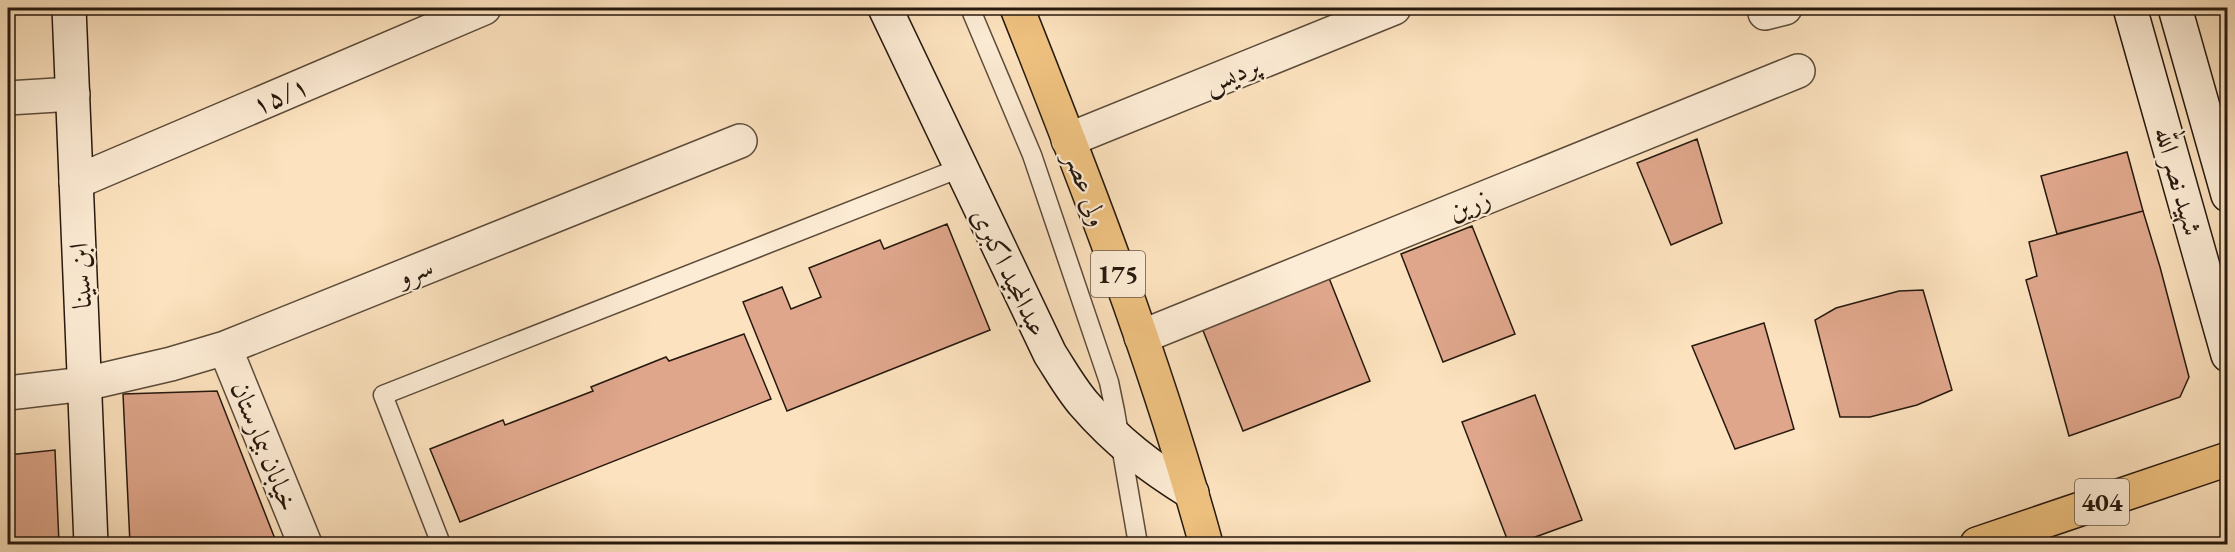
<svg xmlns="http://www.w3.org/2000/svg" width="2235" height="552" viewBox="0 0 2235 552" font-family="'EB Garamond',Amiri,serif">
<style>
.building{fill:#dfa68b;stroke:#26190e;stroke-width:1.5}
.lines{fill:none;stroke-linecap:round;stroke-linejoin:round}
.lane-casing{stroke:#5c4b3a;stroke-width:21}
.street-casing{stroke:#5c4b3a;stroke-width:36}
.secondary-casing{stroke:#26190e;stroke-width:36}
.primary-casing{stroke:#26190e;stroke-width:36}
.lane{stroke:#fdecd5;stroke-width:18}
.street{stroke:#fdecd5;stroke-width:33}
.secondary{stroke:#fdecd5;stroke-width:33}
.primary{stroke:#eec17f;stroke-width:33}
.labels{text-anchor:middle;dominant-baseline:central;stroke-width:4.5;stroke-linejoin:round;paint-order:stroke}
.shield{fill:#fdecd5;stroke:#66584a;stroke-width:1.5}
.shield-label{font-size:26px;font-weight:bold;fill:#26190e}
.street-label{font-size:27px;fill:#26190e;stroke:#fdecd5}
</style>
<rect width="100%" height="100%" fill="#fce2be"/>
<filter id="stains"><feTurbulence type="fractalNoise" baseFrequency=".00333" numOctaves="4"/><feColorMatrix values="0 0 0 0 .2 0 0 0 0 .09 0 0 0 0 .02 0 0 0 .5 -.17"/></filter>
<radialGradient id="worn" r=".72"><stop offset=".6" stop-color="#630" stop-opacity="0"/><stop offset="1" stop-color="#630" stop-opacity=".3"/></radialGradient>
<path class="building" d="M1697,139L1722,223L1671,245L1637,163Z
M2127,152L2143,211L2057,234L2041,176Z
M2143,211L2160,267L2189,377L2180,397L2069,436L2026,280L2037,276L2029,242Z
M947,224L990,330L787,411L743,302L782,287L791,309L821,297L809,268L880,240L884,249Z
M1472,226L1515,334L1443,362L1401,254Z
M1329,278L1370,381L1243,431L1202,328Z
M1923,290L1952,390L1917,405L1870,417H1840L1815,320L1836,308L1899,291Z
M1764,323L1794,429L1735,449L1692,346Z
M744,334L771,399L460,522L430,449L503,420L505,425L593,391L591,387L666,357L669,361Z
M217,391L277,544H130L123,394Z
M1535,395L1582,520L1516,544H1509L1462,422Z
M55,450L59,544H8V455Z"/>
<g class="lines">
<defs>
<path id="lane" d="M970,8L1032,155L1109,382L1115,411L1138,544
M441,544L383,395L960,168"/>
<path id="street" d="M1765,13L1785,8
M8,98L73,94
M1068,140L1394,8
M76,182L484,8
M1141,337L1798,71
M225,348L305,544
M8,393L85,384L171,364L225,348L740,141"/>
<path id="secondary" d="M69,8L91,544
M885,8L1050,354C1061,371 1071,389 1084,404C1117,442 1150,467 1192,493
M2130,8L2228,355
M2175,8L2228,195"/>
<path id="primary" d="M1017,8C1087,184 1156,362 1206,544
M1977,544L2228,459"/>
</defs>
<use href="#lane" class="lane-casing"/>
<use href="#street" class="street-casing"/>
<use href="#secondary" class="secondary-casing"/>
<use href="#primary" class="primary-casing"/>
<use href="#lane" class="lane"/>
<use href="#street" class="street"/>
<use href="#secondary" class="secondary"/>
<use href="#primary" class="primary"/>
</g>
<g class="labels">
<g class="shield">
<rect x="1091" y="251" width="54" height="46" rx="4.5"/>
<rect x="2075" y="479" width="54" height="46" rx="4.5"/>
</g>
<g class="shield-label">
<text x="1118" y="274">175</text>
<text x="2102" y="502">404</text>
</g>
<g class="street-label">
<text transform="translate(1231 74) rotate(-22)">پردیس</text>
<text transform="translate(280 95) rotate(-23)">۱۵/۱</text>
<text transform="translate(2179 181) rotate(74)">شهید نصر الله</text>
<text transform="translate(1087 189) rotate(70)">ولی عصر</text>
<text transform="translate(1469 204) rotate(-22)">زرین</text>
<text transform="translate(415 271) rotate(-22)">سرو</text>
<text transform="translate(1010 272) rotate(64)">عبدالمجید اکبری</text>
<text transform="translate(80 276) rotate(-93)">ابن سینا</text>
<text transform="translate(265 446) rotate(68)">خیابان بیمارستان</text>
</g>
</g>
<rect width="2235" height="552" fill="none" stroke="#fce2be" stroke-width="30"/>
<rect x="9" y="9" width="2217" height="534" fill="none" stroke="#26190e" stroke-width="3"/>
<rect x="15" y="15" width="2205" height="522" fill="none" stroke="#26190e" stroke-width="1.5"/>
<rect width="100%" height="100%" filter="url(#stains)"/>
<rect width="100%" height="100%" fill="url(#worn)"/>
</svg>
